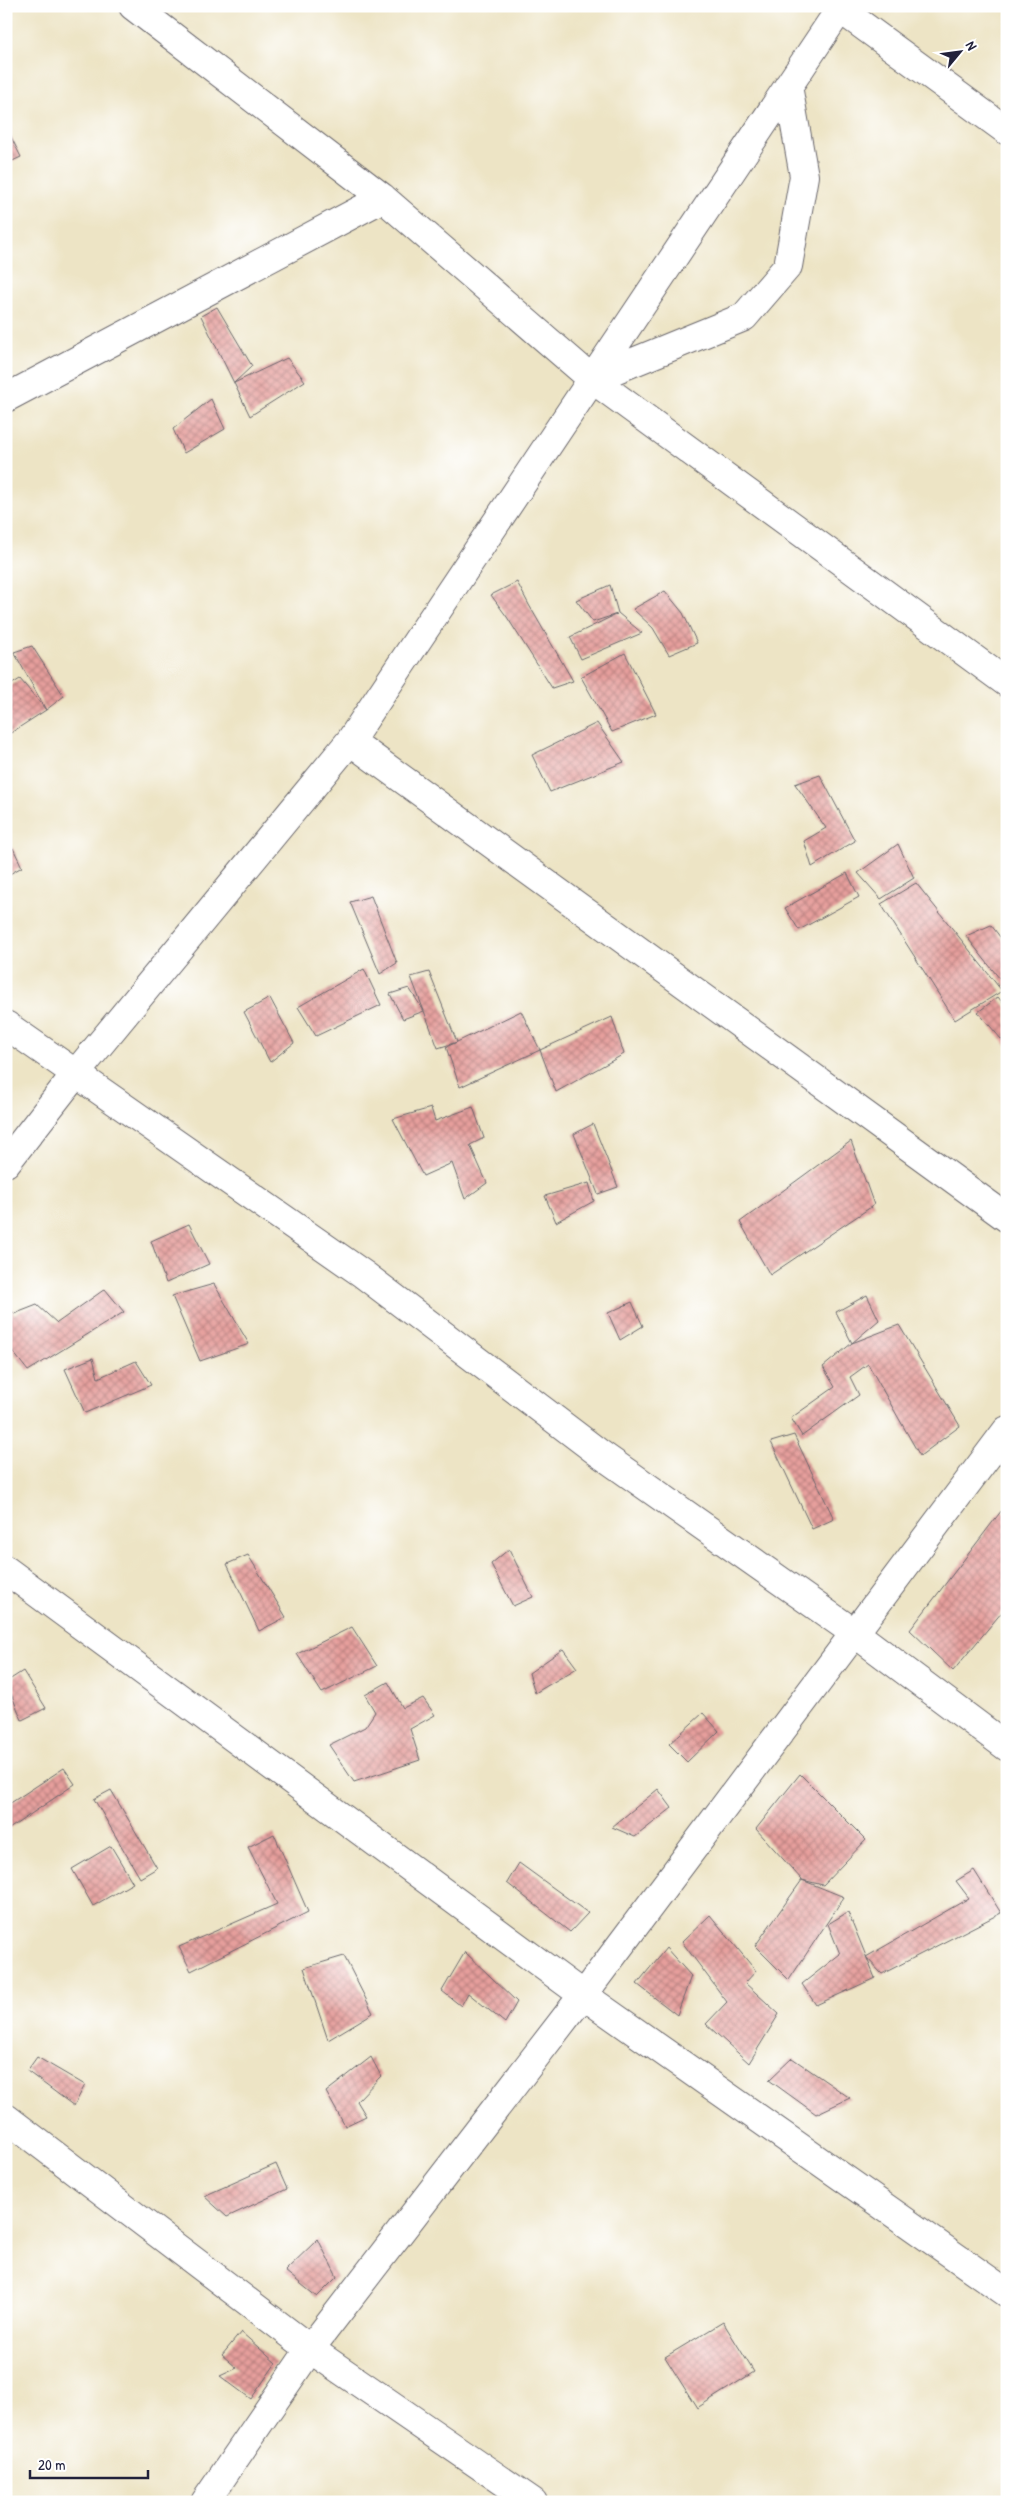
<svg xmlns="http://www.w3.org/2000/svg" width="1013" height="2508" viewBox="0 0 1013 2508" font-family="'Patrick Hand',sans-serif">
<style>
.building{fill:url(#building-cross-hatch)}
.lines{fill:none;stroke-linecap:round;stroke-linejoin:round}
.street-casing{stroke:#69666b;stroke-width:30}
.street{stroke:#fff;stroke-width:28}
</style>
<defs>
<pattern id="building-cross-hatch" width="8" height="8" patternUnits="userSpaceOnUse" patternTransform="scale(1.25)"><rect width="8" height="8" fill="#e69f9c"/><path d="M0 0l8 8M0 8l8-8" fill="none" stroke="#ba8180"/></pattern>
</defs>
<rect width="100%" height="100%" fill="#fff"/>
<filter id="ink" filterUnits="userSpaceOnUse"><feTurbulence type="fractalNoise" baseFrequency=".02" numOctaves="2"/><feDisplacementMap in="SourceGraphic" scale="10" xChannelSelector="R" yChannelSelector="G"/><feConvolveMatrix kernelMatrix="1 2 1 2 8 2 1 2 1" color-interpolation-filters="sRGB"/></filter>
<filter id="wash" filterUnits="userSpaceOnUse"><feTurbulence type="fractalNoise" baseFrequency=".0096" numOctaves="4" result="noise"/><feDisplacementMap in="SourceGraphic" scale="20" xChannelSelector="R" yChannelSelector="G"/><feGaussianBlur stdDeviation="1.12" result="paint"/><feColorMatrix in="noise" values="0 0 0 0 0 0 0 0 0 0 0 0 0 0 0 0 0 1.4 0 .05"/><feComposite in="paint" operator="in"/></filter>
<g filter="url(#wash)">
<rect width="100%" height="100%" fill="#ede4c5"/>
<g id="blocks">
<path class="building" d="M6,127L21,157L6,164Z
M217,307L252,366L234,383L201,316Z
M287,358L305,381L250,416L234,383Z
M211,399L225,429L184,453L173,429Z
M517,582L529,605L573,681L552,688L507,617L491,595Z
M610,585L618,613L642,633L581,659L570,637L617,614L593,622L576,600Z
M665,591L683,613L697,643L669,655L653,628L633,609Z
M32,646L64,696L46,710L6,736V688L20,679L46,710L14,652Z
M625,653L656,714L612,732L581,677Z
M597,723L624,762L550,792L532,755Z
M820,775L855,841L812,867L804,841L826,828L795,784Z
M898,844L914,878L881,899L858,873Z
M13,848L22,867L6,876V851Z
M847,873L859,897L799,930L785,908Z
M916,883L1002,991L955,1020L881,904Z
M371,896L397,963L380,974L350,902Z
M991,925L1007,946V988L966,936Z
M364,969L381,1005L316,1036L298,1007Z
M429,972L457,1042L521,1011L540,1050L612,1017L624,1054L556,1092L540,1050L460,1087L446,1047L457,1042L438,1048L424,1011L403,1019L390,994L409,988L424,1011L411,977Z
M998,997L1007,1008V1046L978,1012Z
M270,998L294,1043L270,1062L244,1012Z
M473,1107L484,1138L470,1145L487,1183L465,1199L452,1163L423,1176L393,1119L431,1108L435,1121Z
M593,1124L618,1187L598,1194L574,1134Z
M851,1141L874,1205L770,1275L740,1222Z
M589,1183L594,1201L556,1222L545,1196Z
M189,1224L209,1264L166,1283L151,1241Z
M214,1284L249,1344L200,1361L172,1296Z
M105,1289L124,1312L28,1371L6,1343V1303L14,1314L37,1305L57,1323Z
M867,1295L879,1320L852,1343L836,1312Z
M632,1302L643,1326L620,1340L608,1313Z
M899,1325L960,1426L920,1456L868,1364L850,1377L859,1395L802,1436L791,1418L835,1387L823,1367L852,1343Z
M93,1358L98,1378L136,1361L151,1385L85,1413L65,1369Z
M794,1435L834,1519L812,1529L771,1442Z
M1002,1510L1007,1515V1606L953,1671L910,1630Z
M509,1549L533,1597L513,1606L491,1564Z
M248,1555L286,1617L259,1631L227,1564Z
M352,1627L377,1666L322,1693L297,1654Z
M563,1649L577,1668L535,1693L529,1673Z
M23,1671L46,1708L22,1720L6,1682Z
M388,1682L403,1708L423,1698L435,1715L410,1729L420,1760L354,1782L329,1745L365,1727L375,1712L365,1695Z
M703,1713L719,1731L687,1762L669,1744Z
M64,1768L75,1784L6,1831V1806Z
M800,1774L866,1840L823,1885L802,1880L844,1897L789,1980L755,1946L802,1880L756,1829Z
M658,1789L672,1808L635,1837L612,1827Z
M111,1790L157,1868L140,1878L94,1799Z
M274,1834L308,1912L191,1971L179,1947L277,1904L248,1847Z
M111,1846L133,1883L93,1906L72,1869Z
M519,1863L588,1913L570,1932L507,1883Z
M974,1870L1001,1913L882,1974L866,1957L969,1898L956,1881Z
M848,1912L875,1978L816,2005L802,1984L840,1954L828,1924Z
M710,1915L756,1971L745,1983L779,2014L749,2063L706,2024L727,2002L682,1942Z
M666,1948L691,1976L677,2015L637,1984Z
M465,1952L517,2002L505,2023L468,1993L461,2006L442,1991Z
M344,1956L373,2013L328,2040L304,1968Z
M37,2057L85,2085L74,2106L27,2071Z
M371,2057L381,2076L357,2101L366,2116L345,2126L326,2092Z
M792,2058L850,2098L816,2114L769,2080Z
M276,2164L287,2189L227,2217L204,2196Z
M318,2239L337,2277L317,2297L285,2271Z
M723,2322L754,2372L697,2408L665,2357Z
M241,2332L276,2363L251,2399L220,2376L237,2368L222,2355Z"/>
</g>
</g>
<g filter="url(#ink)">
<use href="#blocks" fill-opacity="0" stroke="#69666b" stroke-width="1"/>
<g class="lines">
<defs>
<path id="street" d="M133,6L383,198L592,379L1007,683
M836,6L1007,131
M592,379L744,317L788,266L804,176L788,86
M6,398L383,198
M350,741L1007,1218
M6,1025L363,1274L599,1453L856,1634L1007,1747
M6,1163L77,1072L350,741L842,6
M6,1570L583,1995L1007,2293
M6,2118L310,2349L533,2502
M205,2502L310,2349L583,1995L1007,1430"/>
</defs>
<use href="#street" class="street-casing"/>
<use href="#street" class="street"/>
</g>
</g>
<rect width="1013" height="2508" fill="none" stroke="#fff" stroke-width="25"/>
<g transform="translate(960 52) rotate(61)" stroke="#ffffff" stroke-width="4" paint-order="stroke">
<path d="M0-4L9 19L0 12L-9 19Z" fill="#22223b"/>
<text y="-8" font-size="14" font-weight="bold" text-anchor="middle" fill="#22223b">N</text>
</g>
<path d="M30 2470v8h118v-8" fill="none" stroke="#22223b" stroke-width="2.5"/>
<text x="38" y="2470" font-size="15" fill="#22223b" stroke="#ffffff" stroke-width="4" paint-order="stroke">20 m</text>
</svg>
